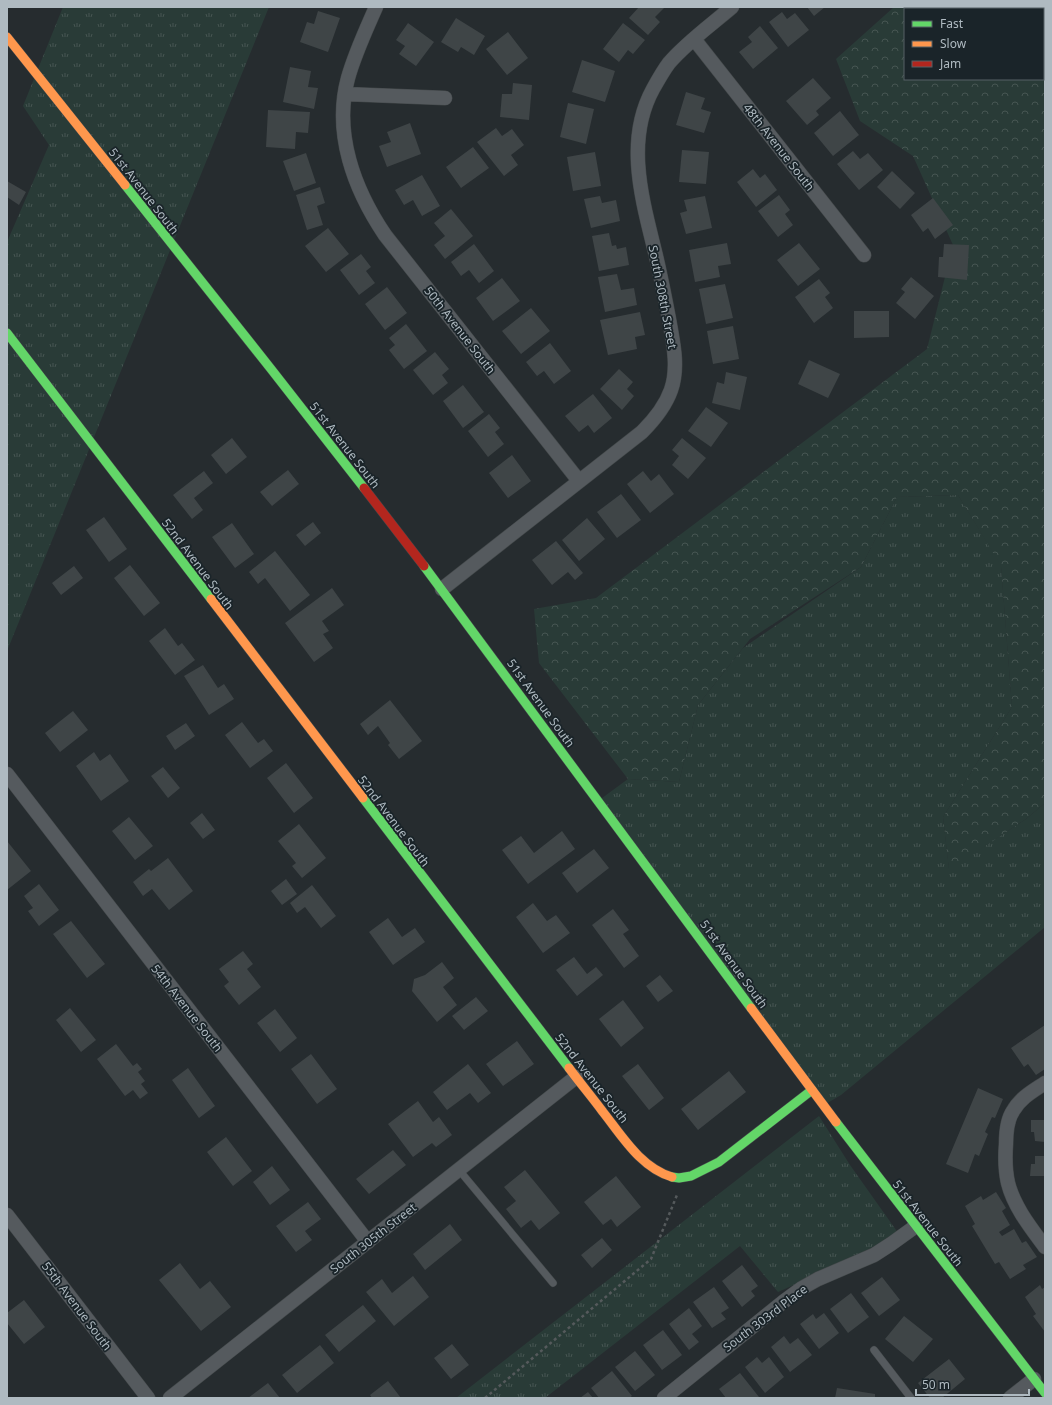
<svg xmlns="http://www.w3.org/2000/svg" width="1052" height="1405" viewBox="0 0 1052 1405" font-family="'Noto Sans',sans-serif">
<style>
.grass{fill:url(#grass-tufts)}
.forest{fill:url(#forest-crowns);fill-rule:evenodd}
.building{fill:#3f4547}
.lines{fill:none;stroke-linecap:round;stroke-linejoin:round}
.lane-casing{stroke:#43484a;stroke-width:8}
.street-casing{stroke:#43484a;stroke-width:15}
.fast-casing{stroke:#43484a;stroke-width:10}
.slow-casing{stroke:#43484a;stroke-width:10}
.jam-casing{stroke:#43484a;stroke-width:10}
.path{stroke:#555a5c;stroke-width:2.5;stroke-dasharray:3 3;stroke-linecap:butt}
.lane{stroke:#555a5e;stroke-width:7}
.street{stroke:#555a5e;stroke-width:14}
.fast{stroke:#63d668;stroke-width:9}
.slow{stroke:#ff974d;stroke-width:9}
.jam{stroke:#b3261e;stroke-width:9}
.labels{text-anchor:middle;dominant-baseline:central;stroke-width:3.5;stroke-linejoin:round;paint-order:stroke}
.street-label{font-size:12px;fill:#afbac1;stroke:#1a2429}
</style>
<defs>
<pattern id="grass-tufts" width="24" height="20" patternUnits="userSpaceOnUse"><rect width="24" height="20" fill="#293b37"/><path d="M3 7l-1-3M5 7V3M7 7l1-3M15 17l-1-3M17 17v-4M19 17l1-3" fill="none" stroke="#465552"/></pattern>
<pattern id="forest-crowns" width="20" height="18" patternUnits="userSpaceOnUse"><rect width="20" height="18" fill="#293b37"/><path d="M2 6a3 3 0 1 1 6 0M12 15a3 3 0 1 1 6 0" fill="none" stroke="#465552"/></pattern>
</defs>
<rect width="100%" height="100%" fill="#262c2f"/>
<path class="grass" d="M63,7H269L7,651V242L49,145L23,106Z
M958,495L1001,565L1012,707L943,817L949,869L1026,819L1045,803V927L841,1095L824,1105L598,801L628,779L679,782L698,705L743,648L861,567L897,497Z
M819,1116L850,1165L901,1237L778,1292L740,1246L545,1398H456Z"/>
<path class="forest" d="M894,7H1045V803L1026,819L949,870L943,817L1012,707L1001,566L958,495L897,497L861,567L750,639L698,705L679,782L628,779L539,663L534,609L596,598L927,349L953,245L913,156L860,121L836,59ZM905,9H1043V79H905Z"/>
<path class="building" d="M639,7H665L655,17L660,22L648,35L629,18Z
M807,7H825L814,16Z
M318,11L340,18L328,52L300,42L307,22L314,24Z
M782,12L787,19L795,13L809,30L788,47L769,22Z
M456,18L485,36L474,55L461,47L458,52L441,42Z
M408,23L434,42L416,66L399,54L405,46L396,40Z
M623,23L645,40L633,54L628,50L619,62L603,49Z
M760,26L778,48L753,69L739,52L752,42L748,37Z
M508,32L528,58L507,75L486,49Z
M582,60L615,71L605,102L572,92Z
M290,67L311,71L308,87L318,88L314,109L283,102Z
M813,78L831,98L816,111L819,115L807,125L786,101Z
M513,83L532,85L529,120L500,117L502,94H512Z
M686,92L705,98L701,109L711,112L704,133L676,125Z
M568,103L594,109L586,144L560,137Z
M268,110L310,112L308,133L296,132L295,149L266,147Z
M840,111L859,135L833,156L814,133Z
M410,123L421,154L387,167L379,146L391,142L387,132Z
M496,128L502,136L512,129L524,145L511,155L518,165L504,176L477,142Z
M473,147L489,168L461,188L446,167Z
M682,150L709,152L706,184L679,182Z
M853,151L860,159L868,153L883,170L859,190L837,164Z
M595,152L601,186L573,191L567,157Z
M306,153L316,183L294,191L283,161Z
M753,169L760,178L765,174L777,190L756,207L737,182Z
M892,171L915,193L900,209L877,187Z
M422,175L440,206L422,216L413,200L404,205L395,190Z
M7,181L26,192L19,205L7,197Z
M320,187L325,203L317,206L323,225L307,230L296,195Z
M779,195L790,210L785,214L793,225L778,237L758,211Z
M600,196L602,203L616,200L620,221L591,228L584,199Z
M705,196L712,228L686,234L680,213L687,211L684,200Z
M933,198L953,225L935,239L928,228L923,232L911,215Z
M451,209L473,236L445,259L434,245L445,236L434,223Z
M328,228L349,254L326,272L305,246Z
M609,233L612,246L616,245L617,249L626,247L629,265L599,271L592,236Z
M727,243L731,264L718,266L720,277L695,282L689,250Z
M799,243L820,269L798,286L777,260Z
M474,244L494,271L479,283L469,270L461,276L451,262Z
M944,244L969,245L967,280L938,277L939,257H943Z
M361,254L371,267L366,271L375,283L359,295L340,270Z
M617,274L621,290L634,288L637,305L605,312L598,277Z
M911,277L934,296L915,319L896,303L905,292L901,289Z
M502,278L520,301L493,321L476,298Z
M819,279L830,293L825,297L833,308L814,323L795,297Z
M725,284L733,318L706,324L699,289Z
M387,287L407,313L385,330L365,304Z
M531,308L550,331L521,354L502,331Z
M854,311H889V337L854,338Z
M640,312L645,335L635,337L637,349L608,355L600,320Z
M406,324L427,351L404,369L389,350L395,345L389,338Z
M733,326L739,359L713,364L707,331Z
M550,343L571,371L554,384L544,371L537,376L526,362Z
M435,352L449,369L442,375L448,383L433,395L413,370Z
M809,360L840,374L828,398L798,384Z
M619,369L633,382L627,389L634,396L622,410L600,389Z
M726,372L747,377L740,410L712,403L717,382L724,384Z
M463,385L484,412L463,428L443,401Z
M593,394L612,418L594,433L588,425L579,432L565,416Z
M706,407L728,423L711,447L688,431Z
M489,414L500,428L495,432L504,444L488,457L468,431Z
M232,438L247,457L226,474L211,455Z
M682,438L706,458L688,479L672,465L679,456L672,450Z
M512,455L531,481L508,498L489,473Z
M288,470L299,484L272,506L260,492Z
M204,471L213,483L194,498L203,510L192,519L173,495Z
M643,471L651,481L659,474L674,494L650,513L627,484Z
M621,494L641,520L617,538L597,512Z
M104,517L127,549L109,562L86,530Z
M587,518L605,539L579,561L562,540Z
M313,522L321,533L305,546L296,535Z
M232,523L254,554L235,568L212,537Z
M556,541L583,573L575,580L568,572L552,585L532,560Z
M275,551L310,595L290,611L265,578L258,584L249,572Z
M130,565L160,603L144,616L114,578Z
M74,566L83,578L61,595L52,583Z
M332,588L344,605L322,621L329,631L323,634L333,648L314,662L285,623Z
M165,628L178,646L182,643L195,660L175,675L149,641Z
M203,665L218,688L224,684L234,699L209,715L184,676Z
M390,700L422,741L399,759L388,745L390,743L378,726L368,735L360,724Z
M73,711L88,730L60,752L45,733Z
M242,722L258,743L264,739L273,751L250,768L225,735Z
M186,723L195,736L175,750L166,736Z
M94,752L100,761L110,754L129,781L101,801L76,766Z
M286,763L313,798L294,813L267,778Z
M163,767L180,788L168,798L151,776Z
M202,813L215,830L203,839L190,823Z
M129,817L153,846L135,860L112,831Z
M299,824L326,858L302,878L292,866L296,863L278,841Z
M562,831L575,849L528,884L502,850L521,836L534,853Z
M7,841L31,871L7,890Z
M594,849L609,868L577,893L562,873Z
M168,858L193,891L169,910L152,889L143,896L133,882L149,869L151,871Z
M286,879L297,894L282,905L271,891Z
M39,884L59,910L39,926L28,911L33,908L24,896Z
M312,885L336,916L321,928L305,907L297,913L290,903Z
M533,903L547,921L556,915L570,933L543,953L516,917Z
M613,909L629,930L623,934L639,956L624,968L592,925Z
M388,918L402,937L415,928L425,942L393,965L369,932Z
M71,921L105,964L87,978L53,934Z
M243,951L253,964L247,969L261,987L239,1005L224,986L229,982L219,969Z
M574,957L587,974L596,967L603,975L577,996L556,970Z
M442,962L454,978L443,987L457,1005L437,1022L412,991L414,979L425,975Z
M660,975L673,991L658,1002L646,986Z
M476,997L488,1011L464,1030L452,1016Z
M623,1000L644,1028L621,1047L599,1019Z
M70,1008L96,1040L81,1052L56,1020Z
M275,1009L297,1038L280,1052L257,1023Z
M1045,1025V1069L1036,1075L1028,1064L1024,1067L1011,1048Z
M517,1041L534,1064L503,1086L486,1064Z
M116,1044L133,1066L137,1063L142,1069L138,1072L145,1081L141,1084L148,1093L140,1099L133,1090L125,1096L97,1059Z
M311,1054L337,1089L317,1104L291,1069Z
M468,1064L491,1093L478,1103L470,1093L447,1110L433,1092Z
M638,1064L664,1098L649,1110L622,1076Z
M188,1068L215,1106L199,1118L172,1080Z
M729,1071L746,1092L698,1130L681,1109Z
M978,1088L1003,1099L995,1118L992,1117L985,1132L988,1134L979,1156L975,1154L968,1173L946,1164Z
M418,1101L433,1122L439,1117L452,1135L436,1147L432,1143L413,1157L388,1124Z
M1031,1120H1045V1142L1035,1141L1034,1132H1031Z
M226,1137L252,1171L233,1186L207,1152Z
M393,1150L406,1165L369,1194L356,1179Z
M1035,1156H1045V1176H1030L1031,1164H1035Z
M272,1166L290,1190L270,1205L253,1182Z
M525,1170L560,1213L539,1230L531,1220L521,1228L506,1209L516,1201L504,1187Z
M616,1176L641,1207L617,1227L611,1219L603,1225L584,1202Z
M996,1192L1006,1208L1002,1211L1010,1225L999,1232L1002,1236L1014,1229L1022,1243L1026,1241L1037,1257L1023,1265L1026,1269L1010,1279L999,1262L995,1264L972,1226L975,1224L965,1206L981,1196L983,1200Z
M308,1202L321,1219L305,1231L312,1240L296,1252L276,1226Z
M450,1224L462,1240L425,1270L413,1254Z
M602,1238L612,1250L592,1268L581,1255Z
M180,1263L200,1289L210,1281L231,1307L201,1331L159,1280Z
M742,1265L758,1286L751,1291L755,1296L742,1307L722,1281Z
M413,1276L429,1297L394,1326L366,1292L382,1279L392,1293Z
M882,1277L900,1300L879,1316L861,1293Z
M1040,1285L1042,1289L1045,1287V1332L1033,1316L1036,1314L1025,1297Z
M714,1287L729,1308L721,1313L726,1319L712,1328L693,1302Z
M851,1293L869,1317L848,1333L830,1309Z
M24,1300L45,1327L24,1344L7,1323V1313Z
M363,1305L376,1321L339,1352L325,1335Z
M689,1308L702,1326L692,1334L699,1342L689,1350L669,1324Z
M824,1313L839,1333L819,1349L800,1324L813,1314L816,1319Z
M904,1316L933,1339L913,1362L885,1339Z
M663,1330L682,1355L662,1370L643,1345Z
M784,1336L790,1344L798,1338L812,1355L790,1372L771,1347Z
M452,1344L469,1365L451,1379L434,1358Z
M320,1345L334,1363L297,1393L282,1375Z
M635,1351L655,1375L635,1391L615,1367Z
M757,1357L762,1363L769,1357L784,1377L765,1393L745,1367Z
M949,1359L965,1379L942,1398H930L918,1383Z
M612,1371L632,1396L629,1398H599L591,1388Z
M740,1373L759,1397L757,1398H726L719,1389Z
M388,1381L401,1398H372L370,1395Z
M268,1383L280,1398H248Z
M837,1388L875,1394V1398H835Z
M588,1392L593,1398H580Z"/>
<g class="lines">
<defs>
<path id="lane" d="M459,1170L553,1283
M874,1350L911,1398"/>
<path id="street" d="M376,7C366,30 355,53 348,78C333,133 354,189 385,235L579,481
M694,39L864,255
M345,94L445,98
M442,589L642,432C654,420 665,407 671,390C679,367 673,342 669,319C665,298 661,277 656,256C643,202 624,142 653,89C658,80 663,71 669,63C687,42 711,25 732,7
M7,774L368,1242
M1045,1083C1033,1091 1020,1098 1013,1111C1007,1120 1006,1133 1006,1144C1005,1157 1005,1170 1008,1183C1014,1207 1031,1228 1045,1247
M7,1215L148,1398
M170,1398L576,1077
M664,1398L783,1302L802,1288L818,1279L874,1255L891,1244L916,1226
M1010,1398L1034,1379"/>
<path id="fast" d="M125,185L271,369L364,488
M7,333L211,599
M424,566L751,1008
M363,798L569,1068
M836,1122L1045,1393
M672,1177L679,1178L691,1176L719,1162L812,1090"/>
<path id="slow" d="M7,37L125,185
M211,599L363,798
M751,1008L836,1122
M569,1068C580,1083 592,1097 603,1112C622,1136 641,1168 672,1177"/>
<path id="jam" d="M364,488L424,566"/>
</defs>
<use href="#lane" class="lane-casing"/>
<use href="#street" class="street-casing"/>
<use href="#fast" class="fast-casing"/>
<use href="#slow" class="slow-casing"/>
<use href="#jam" class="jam-casing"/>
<path class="path" d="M485,1398L651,1259L677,1195"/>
<use href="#lane" class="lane"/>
<use href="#street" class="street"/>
<use href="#fast" class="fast"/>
<use href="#slow" class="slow"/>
<use href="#jam" class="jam"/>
</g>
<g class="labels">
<g class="street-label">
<text transform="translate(779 147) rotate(52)">48th Avenue South</text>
<text transform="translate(144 191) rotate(52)">51st Avenue South</text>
<text transform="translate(663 297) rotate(79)">South 308th Street</text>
<text transform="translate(460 330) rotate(52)">50th Avenue South</text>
<text transform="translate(345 445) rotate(52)">51st Avenue South</text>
<text transform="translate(198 564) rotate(53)">52nd Avenue South</text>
<text transform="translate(541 703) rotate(54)">51st Avenue South</text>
<text transform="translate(394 821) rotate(53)">52nd Avenue South</text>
<text transform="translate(734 964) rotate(54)">51st Avenue South</text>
<text transform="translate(187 1008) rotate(52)">54th Avenue South</text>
<text transform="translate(592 1078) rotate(52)">52nd Avenue South</text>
<text transform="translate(928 1223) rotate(52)">51st Avenue South</text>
<text transform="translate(373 1238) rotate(-38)">South 305th Street</text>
<text transform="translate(77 1306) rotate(53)">55th Avenue South</text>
<text transform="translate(765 1318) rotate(-37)">South 303rd Place</text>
</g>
</g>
<rect width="1052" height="1405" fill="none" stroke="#afbac1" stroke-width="16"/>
<rect x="904" y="8" width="140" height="72" fill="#1a2429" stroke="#566066"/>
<rect x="912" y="21" width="20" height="6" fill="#63d668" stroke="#566066"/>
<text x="940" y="28" font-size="12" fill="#afbac1">Fast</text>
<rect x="912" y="41" width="20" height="6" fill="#ff974d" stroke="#566066"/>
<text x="940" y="48" font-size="12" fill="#afbac1">Slow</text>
<rect x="912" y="61" width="20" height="6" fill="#b3261e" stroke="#566066"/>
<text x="940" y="68" font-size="12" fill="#afbac1">Jam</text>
<path d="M916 1389v6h113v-6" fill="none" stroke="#afbac1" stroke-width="2"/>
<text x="922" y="1389" font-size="12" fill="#afbac1" stroke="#1a2429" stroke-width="3" paint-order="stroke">50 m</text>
</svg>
